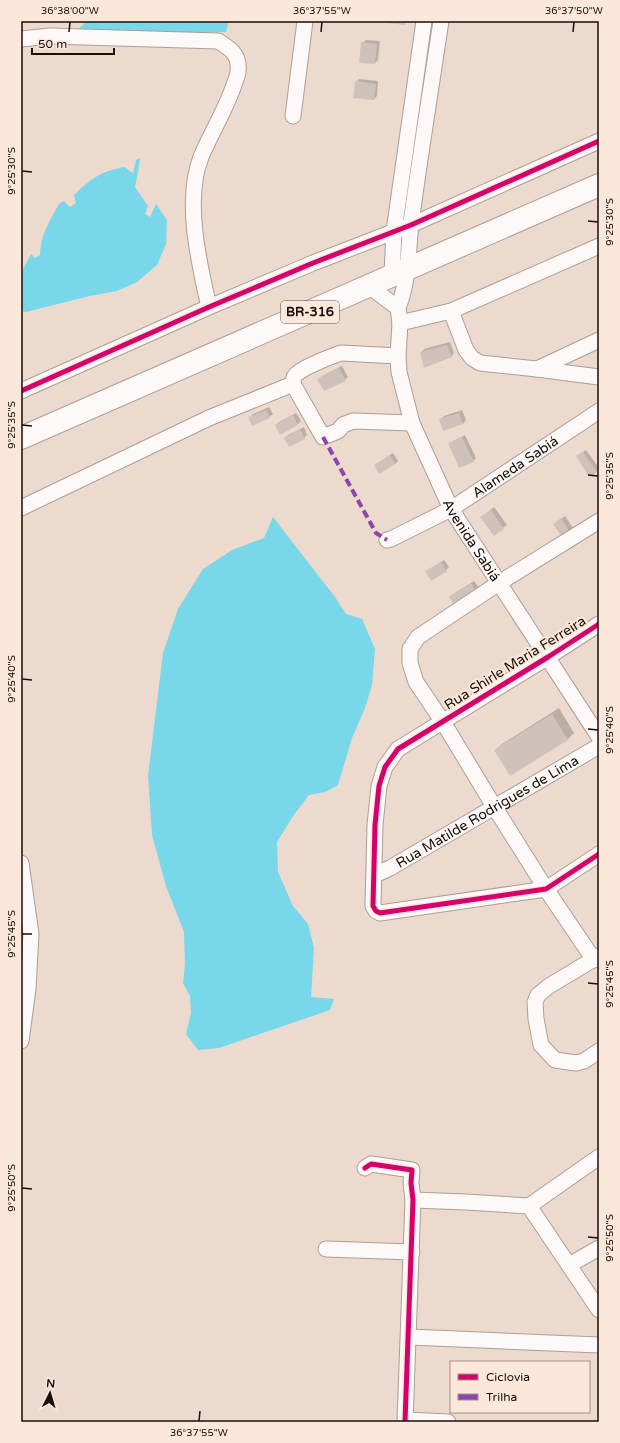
<svg xmlns="http://www.w3.org/2000/svg" width="620" height="1443" viewBox="0 0 620 1443" font-family="'Varela Round',sans-serif">
<style>
.water{fill:#78d7e8}
.shadow{fill:#0003}
.building{fill:#d0c2ba}
.lines{fill:none;stroke-linecap:round;stroke-linejoin:round}
.minor-casing{stroke:#ac9f96;stroke-width:17}
.highway-casing{stroke:#ac9f96;stroke-width:24}
.minor{stroke:#fcf9f8;stroke-width:15}
.highway{stroke:#fcf9f8;stroke-width:22}
.quiet{stroke:#8e44ad;stroke-width:4;stroke-dasharray:8 4;stroke-linecap:butt}
.cycleway-casing{stroke:#fce7db;stroke-width:8}
.cycleway{stroke:#d6006c;stroke-width:5}
.ticks{fill:none;stroke:#190e08;stroke-width:1.5}
.labels{text-anchor:middle;dominant-baseline:central;stroke-width:4;stroke-linejoin:round;paint-order:stroke}
.shield{fill:#fce7db;stroke:#5d4f47;stroke-width:1}
.shield-label{font-size:13px;font-weight:bold;fill:#190e08}
.street-label{font-size:14px;fill:#190e08;stroke:#fce7db}
.neatline{fill:none;stroke:#190e08;stroke-width:1.5}
.ticks-label{font-size:10px;text-anchor:middle;fill:#190e08}
</style>
<rect width="100%" height="100%" fill="#ecdacf"/>
<path class="water" d="M87,21H229L226,32L73,34Z
M140,158L137,178L135,187L148,206L145,214L150,217L156,204L167,220L166,244L157,265L137,282L117,291L90,296L26,312L21,311V273L31,254L35,258L40,255C40,236 50,220 59,204L64,201L70,207L76,203L74,195C92,178 100,172 124,167L133,173L136,160Z
M273,517L335,597L346,614L362,619L375,649L372,685L365,708L352,738L338,785L325,792L309,795L293,816L277,842L278,872L293,906L308,924L314,948L311,997L334,999L330,1010L219,1048L198,1050L186,1034L191,1013L190,996L183,983L185,964L184,932L166,886L152,835L148,776L163,653L178,609L203,569L232,550L264,538Z"/>
<path class="shadow" d="M366,40L380,41L378,60L375,63L361,62L362,43Z
M359,79L378,81L377,96L374,99L356,82Z
M450,342L454,353L451,357L421,353L424,349Z
M342,366L348,377L345,380L319,379L322,376Z
M269,407L273,414L269,417H250L253,414Z
M462,410L466,420L463,424L441,419L444,416Z
M296,413L301,421L298,424L276,425L279,422Z
M304,427L307,435L304,438H285L288,435Z
M465,435L476,458L473,461L449,444L453,441Z
M586,450L599,468L596,472L577,456Z
M393,453L398,461L395,464L375,465Z
M494,507L507,525L494,534L482,517Z
M565,516L575,531L572,534L554,524Z
M444,560L449,567L446,570L427,571Z
M474,581L480,589L450,597L453,594Z
M559,708L574,733L568,739L510,774L496,750L502,744Z"/>
<path class="building" d="M378,21H406L405,25L378,22Z
M361,42L377,44L375,64L359,63Z
M355,81L376,84L374,100L353,98Z
M447,345L452,357L424,368L420,352Z
M339,368L346,381L324,391L317,379Z
M266,410L270,418L252,426L248,417Z
M459,413L463,424L443,431L439,419Z
M293,415L298,425L280,435L275,425Z
M300,429L305,439L289,447L284,438Z
M462,437L474,462L459,468L448,443Z
M583,452L597,472L589,477L576,456Z
M390,455L395,464L379,474L374,465Z
M491,510L504,529L494,536L480,517Z
M561,518L572,535L564,540L553,524Z
M441,562L447,571L431,581L425,571Z
M471,583L477,593L455,607L449,597Z
M552,714L568,740L510,776L494,750Z"/>
<g class="lines">
<defs>
<g id="minor">
<path d="M21,39L50,36L218,41C230,48 240,55 238,71C238,76 235,81 234,85C225,111 211,133 201,157C184,200 199,263 209,307"/>
<path d="M293,116L305,21"/>
<path d="M392,275L394,231L424,21"/>
<path id="s1" d="M369,286L398,308L400,323L398,356L399,372L412,423L451,509L599,737"/>
<path d="M398,308C409,280 408,252 411,223C420,156 431,88 441,21"/>
<path d="M451,311L466,350L472,358L480,363L537,369L599,377"/>
<path d="M400,323L451,311L599,246"/>
<path d="M537,369L599,340"/>
<path d="M293,384L323,437L338,431L343,425L353,421L412,423"/>
<path d="M293,384C293,380 294,375 298,373C304,367 332,356 341,353L398,356"/>
<path d="M21,391L209,307L313,263L411,225L599,141"/>
<path d="M21,508L209,418L293,384"/>
<path id="s2" d="M387,540L391,539L451,509L599,411"/>
<path d="M599,624L548,657L398,749L385,767L379,786L375,825L373,906L376,911L380,913L546,889L599,854"/>
<path d="M21,863L31,934L28,989L21,1041"/>
<path id="s3" d="M375,875L390,868L599,746"/>
<path d="M599,956L549,986L538,995L535,1002L536,1019L541,1045L555,1060L576,1063L584,1061L599,1051"/>
<path d="M594,960L546,889L495,808L443,722L416,682L410,663V649L418,637L499,583L599,521"/>
<path d="M365,1168L371,1164L412,1170L411,1183L413,1200L405,1422"/>
<path d="M413,1200L466,1202L529,1206L599,1310"/>
<path d="M529,1206L599,1157"/>
<path d="M326,1249L412,1252"/>
<path d="M569,1265L599,1248"/>
<path d="M409,1337L599,1345"/>
<path d="M406,1420L448,1422"/>
</g>
<path id="highway" d="M21,438L599,185"/>
</defs>
<use href="#minor" class="minor-casing"/>
<use href="#highway" class="highway-casing"/>
<use href="#minor" class="minor"/>
<use href="#highway" class="highway"/>
<path class="quiet" d="M323,437L376,533L387,540"/>
<defs>
<path id="cycleway" d="M21,391L209,307L313,263L411,225L599,141
M599,624L548,657L398,749L385,767L379,786L375,825L373,906L376,911L380,913L546,889L599,854
M365,1168L371,1164L412,1170L411,1183L413,1200L405,1422"/>
</defs>
<use href="#cycleway" class="cycleway-casing"/>
<use href="#cycleway" class="cycleway"/>
</g>
<path class="ticks" d="M69,32L70,22M321,32L322,22M573,32L574,22M22,171L32,172M588,221L598,222M22,425L32,426M588,475L598,476M22,679L32,680M588,729L598,730M22,934H32M588,983L598,984M22,1188L32,1189M588,1237L598,1238M199,1421L200,1411"/>
<g class="labels">
<rect class="shield" x="281" y="301" width="58" height="22" rx="3"/>
<g class="shield-label">
<text x="310" y="312">BR-316</text>
</g>
<g class="street-label">
<text stroke="none"><textPath href="#s2" startOffset="148">Alameda Sabiá</textPath></text>
<text stroke="none"><textPath href="#s1" startOffset="285">Avenida Sabiá</textPath></text>
<text transform="translate(515 663) rotate(-32)">Rua Shirle Maria Ferreira</text>
<text stroke="none"><textPath href="#s3" startOffset="129">Rua Matilde Rodrigues de Lima</textPath></text>
</g>
</g>
<rect width="620" height="1443" fill="none" stroke="#fce7db" stroke-width="44"/>
<rect x="450" y="1361" width="140" height="52" fill="#fce7db" stroke="#a19087"/>
<rect x="458" y="1374" width="20" height="6" fill="#d6006c" stroke="#a19087"/>
<text x="486" y="1381" font-size="12" fill="#190e08">Ciclovia</text>
<rect x="458" y="1394" width="20" height="6" fill="#8e44ad" stroke="#a19087"/>
<text x="486" y="1401" font-size="12" fill="#190e08">Trilha</text>
<g transform="translate(50 1393) rotate(5)" stroke="#fce7db" stroke-width="3" paint-order="stroke">
<path d="M0-3L7 15L0 10L-7 15Z" fill="#190e08"/>
<text y="-6" font-size="11" font-weight="bold" text-anchor="middle" fill="#190e08">N</text>
</g>
<path d="M32 48v6h82v-6" fill="none" stroke="#190e08" stroke-width="2"/>
<text x="38" y="48" font-size="12" fill="#190e08" stroke="#fce7db" stroke-width="3" paint-order="stroke">50 m</text>
<rect x="22" y="22" width="576" height="1399" class="neatline"/>
<g class="ticks-label">
<text x="70" y="14">36°38'00"W</text>
<text x="322" y="14">36°37'55"W</text>
<text x="574" y="14">36°37'50"W</text>
<text transform="translate(11 171) rotate(-90)" y="4">9°25'30"S</text>
<text transform="translate(609 222) rotate(-90)" y="4">9°25'30"S</text>
<text transform="translate(11 425) rotate(-90)" y="4">9°25'35"S</text>
<text transform="translate(609 476) rotate(-90)" y="4">9°25'35"S</text>
<text transform="translate(11 679) rotate(-90)" y="4">9°25'40"S</text>
<text transform="translate(609 730) rotate(-90)" y="4">9°25'40"S</text>
<text transform="translate(11 934) rotate(-90)" y="4">9°25'45"S</text>
<text transform="translate(609 984) rotate(-90)" y="4">9°25'45"S</text>
<text transform="translate(11 1188) rotate(-90)" y="4">9°25'50"S</text>
<text transform="translate(609 1238) rotate(-90)" y="4">9°25'50"S</text>
<text x="199" y="1436">36°37'55"W</text>
</g>
</svg>
